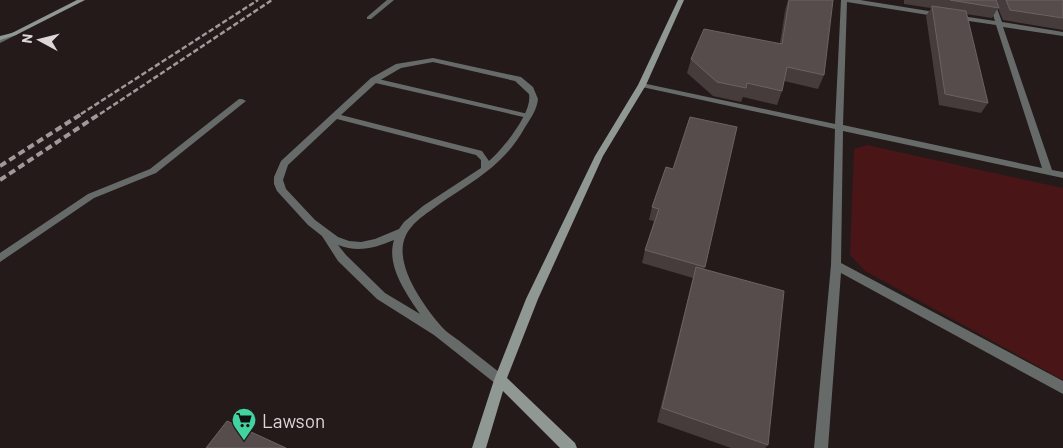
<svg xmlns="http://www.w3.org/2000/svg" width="1063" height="448" viewBox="0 0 1063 448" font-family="Barlow,sans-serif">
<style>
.green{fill:#491517}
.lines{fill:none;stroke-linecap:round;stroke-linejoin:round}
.lane{fill:#666b69;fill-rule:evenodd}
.street{fill:#666b69;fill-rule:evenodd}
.secondary{fill:#909894;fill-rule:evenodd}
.rail-far1{stroke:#a19999;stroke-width:2.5;stroke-dasharray:5.5 2.5;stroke-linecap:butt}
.rail{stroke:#a19999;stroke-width:4;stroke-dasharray:7 4;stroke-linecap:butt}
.wall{fill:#463c3b}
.building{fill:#574c4c;stroke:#6c6261}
.labels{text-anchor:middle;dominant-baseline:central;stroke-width:4;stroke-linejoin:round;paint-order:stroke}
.near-poi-label{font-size:19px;fill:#ded7d7;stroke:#241a1a;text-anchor:start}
</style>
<rect width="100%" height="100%" fill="#241a1a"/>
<path class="green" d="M867,145L1063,188V380L865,271L850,255L854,149Z"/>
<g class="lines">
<path class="lane" d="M387,0H394L371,19H367V17Z
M14,32L17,34L16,35L0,43V38Z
M371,78H374L528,114L532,116L528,118L371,82Z
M239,99H242L246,101L156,173L94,198L0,262V253L88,194L150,169Z"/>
<path class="street" d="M841,0H860L941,13L944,15L941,17L847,2L843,125L1042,168L996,25L955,19L952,17L955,15L995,21L988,0H994L1002,22L1063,32V36L1003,27L1052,170L1063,172V178L843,131L841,263L1063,381V394L841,273L828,448H814L831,265L835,129L642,87L638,85L642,83L835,124Z
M433,58L521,77L533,87L538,99C537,110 530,119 524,129C501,170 466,184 430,211C421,217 411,225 406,235C392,263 424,306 441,326C447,333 456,338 462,343C476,354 490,365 504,376L506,380L504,384L500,386L496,384L434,335L377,299L338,261L322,236L308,225L277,191L274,184V177L281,161L371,78L396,64ZM433,62L515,81L529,94C533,112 503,149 489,161L482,151L341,115L377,82L401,68ZM337,119L476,155L481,160V168L423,206L404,222L399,229L375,239L361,242L349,241L338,237L315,220L286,189L283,180L288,165ZM394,240C386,266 406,293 420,314L385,293L346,255L338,245C358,253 375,248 394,240Z"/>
<path class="secondary" d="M77,0H85L16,35L0,40V36L12,33Z
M678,0H684L646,85L603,156L538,299L507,378L575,443L577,448H560L503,391L486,448H472L494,380L526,299L595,156L638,85Z"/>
<path class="rail-far1" d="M81,114L258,0
M100,114L272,0"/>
<path class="rail" d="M0,166L83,113
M0,180L101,113"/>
</g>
<path class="wall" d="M788,0L824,75L818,89L784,81L782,91L777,105L743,97L741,102L713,96L687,73L691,59L780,43L785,11Z
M904,0H1063V30L1003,20L998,8L992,18L966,14L988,103L981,113L939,105L926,16L931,8L904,4Z
M666,167L705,267L704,269L768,445L765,448H731L657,422L693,278L642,263L645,250L654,221L649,220L652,207Z"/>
<path class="building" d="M789,0H833L824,75L787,67L782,91L747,83L746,88L717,82L691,59L704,29L782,44Z
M950,0H996L999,8Z
M1006,0H1063V18L1010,10Z
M932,6L966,11L988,103L945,94Z
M690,117L737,127L705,267L645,250L659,209L652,207L666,167L673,169Z
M696,267L784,291L768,445L662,408Z
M227,421L286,448H206Z"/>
<defs>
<symbol id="supermarket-pin" viewBox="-11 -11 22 30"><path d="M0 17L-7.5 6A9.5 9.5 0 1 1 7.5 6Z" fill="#42d4a0" stroke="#241a1a"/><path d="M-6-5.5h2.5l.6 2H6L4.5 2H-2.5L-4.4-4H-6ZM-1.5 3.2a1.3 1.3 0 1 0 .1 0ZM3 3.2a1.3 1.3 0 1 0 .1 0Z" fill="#111"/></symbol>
</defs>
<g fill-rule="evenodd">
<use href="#supermarket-pin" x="230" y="406" width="28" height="38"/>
</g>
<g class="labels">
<g class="near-poi-label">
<text x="262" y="420">Lawson</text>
</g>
</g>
<g transform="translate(40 40) rotate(277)" stroke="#241a1a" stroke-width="4" paint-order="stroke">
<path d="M0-4L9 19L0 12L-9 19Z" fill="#ded7d7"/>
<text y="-8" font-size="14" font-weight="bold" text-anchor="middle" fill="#ded7d7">N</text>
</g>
</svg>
